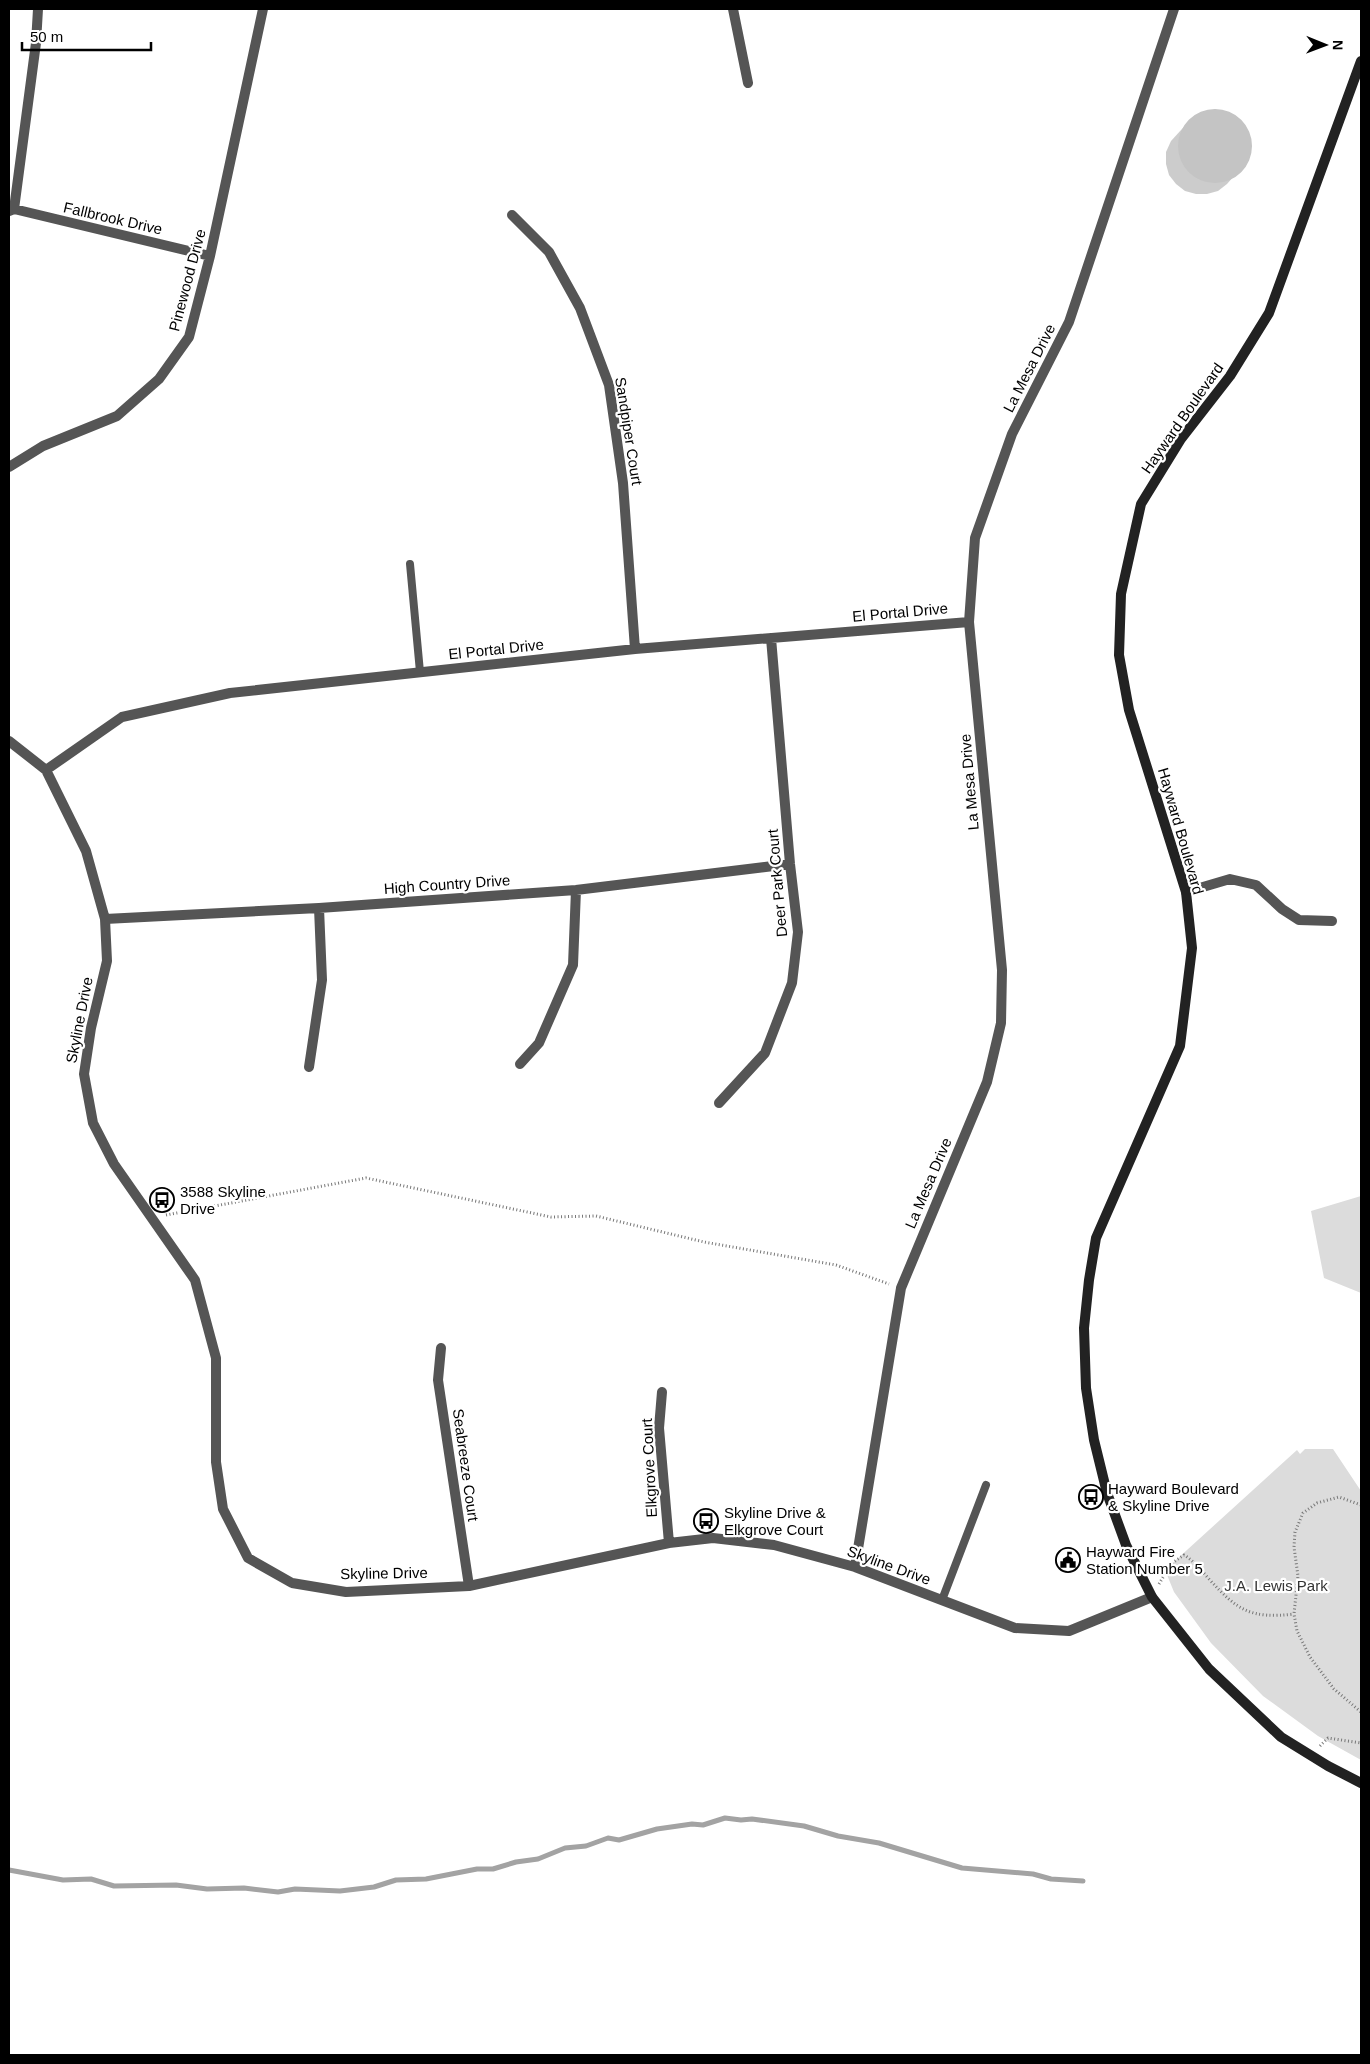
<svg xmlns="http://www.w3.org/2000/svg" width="1370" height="2064" viewBox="0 0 1370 2064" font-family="Helvetica,sans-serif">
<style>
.green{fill:#dcdcdc}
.shadow{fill:#0003}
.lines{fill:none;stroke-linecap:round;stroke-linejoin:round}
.stream{stroke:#a3a3a3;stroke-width:5}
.building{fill:#c4c4c4}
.path{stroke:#777;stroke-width:3;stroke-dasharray:1 2.5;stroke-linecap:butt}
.service{stroke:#555;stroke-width:8}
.minor{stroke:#555;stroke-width:10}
.secondary{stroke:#222;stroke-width:10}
.labels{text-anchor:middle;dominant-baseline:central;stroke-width:4.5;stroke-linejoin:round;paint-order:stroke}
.street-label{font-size:15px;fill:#000;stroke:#fff}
.poi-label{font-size:15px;fill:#000;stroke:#fff;text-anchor:start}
.park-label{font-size:15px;fill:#333;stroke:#fff}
</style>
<rect width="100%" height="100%" fill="#fff"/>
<path class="green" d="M1361,1196V1293L1324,1278L1311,1211Z
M1305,1449H1333L1361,1491V1760L1318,1736L1263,1696L1211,1643L1174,1592L1165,1570L1297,1450L1300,1454Z"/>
<path class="shadow" d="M1215,110L1227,112L1238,118L1245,127L1250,139V150L1247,161L1227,184L1218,191L1207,194H1196L1185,191L1176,184L1169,175L1166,164V152L1171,141L1192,118L1203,112Z"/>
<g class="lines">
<path class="stream" d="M9,1870L63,1880L91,1879L114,1886L176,1885L207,1889L244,1888L278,1892L295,1889L340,1891L374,1887L396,1880L426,1879L477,1869H493L516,1862L538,1859L565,1848L586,1846L608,1838L619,1840L657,1829L692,1824L703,1825L725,1818L741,1820L752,1819L804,1826L838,1836L879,1843L962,1868L1033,1874L1051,1879L1083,1881"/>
</g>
<path class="building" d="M1178 146a37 37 0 1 1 74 0a37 37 0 1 1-74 0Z"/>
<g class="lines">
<path class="path" d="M166,1215L366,1178L551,1217L596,1216L704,1242L836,1265L889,1284
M1361,1505L1339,1497L1317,1503L1303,1513L1295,1532L1294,1547L1298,1576L1294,1614L1297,1631L1310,1657L1334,1689L1361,1712
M1159,1584L1171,1564L1184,1555C1194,1561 1201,1570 1209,1579C1238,1611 1251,1619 1294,1614
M1320,1746L1328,1738L1361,1743"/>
<path class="service" d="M410,564L420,672
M942,1600L986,1485"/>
<path class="minor" d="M733,9L748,83
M14,209L36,43L38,9
M9,211L14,209L210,256
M512,215L549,252L580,308L609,385L623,483L635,649
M9,467L43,446L117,416L159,379L189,337L210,256L263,9
M9,741L46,770L86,851L105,919L107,961L91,1028L84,1074L93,1123L114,1164L195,1280L216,1358V1462L223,1509L248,1558L292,1583L346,1592L469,1586L669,1543L713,1538L774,1545L855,1567L1015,1628L1069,1631L1152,1597
M46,770L122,717L230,693L635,649L969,622
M1186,892L1230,879L1256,885L1282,909L1299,920L1332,921
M105,919L319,908L576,890L790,864
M520,1064L539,1043L573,965L576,890
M309,1067L322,980L319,908
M719,1103L765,1053L792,983L798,932L790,864L771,638
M441,1348L438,1380L469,1586
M662,1392L659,1428L669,1543
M855,1567L901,1288L987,1082L1001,1023L1002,970L969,622L975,538L1012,434L1069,322L1174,9"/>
<path class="secondary" d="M1361,61L1269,313L1230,376L1181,439L1141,504L1121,594L1119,655L1129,710L1186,892L1192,948L1180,1046L1096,1238L1089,1280L1084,1328L1086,1388L1094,1440L1107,1493L1126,1545L1152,1597L1209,1669L1281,1737L1328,1766L1361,1783"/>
</g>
<defs>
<symbol id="bus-ring" viewBox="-11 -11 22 22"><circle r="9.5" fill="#fff" stroke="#000" stroke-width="1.5"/><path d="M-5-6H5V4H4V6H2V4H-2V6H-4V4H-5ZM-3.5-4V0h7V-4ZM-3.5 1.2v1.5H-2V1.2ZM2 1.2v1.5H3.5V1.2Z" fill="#000"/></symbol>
<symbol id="civic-ring" viewBox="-11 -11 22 22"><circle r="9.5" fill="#fff" stroke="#000" stroke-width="1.5"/><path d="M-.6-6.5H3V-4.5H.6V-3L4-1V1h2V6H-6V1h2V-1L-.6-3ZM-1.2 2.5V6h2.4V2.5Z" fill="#000"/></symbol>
</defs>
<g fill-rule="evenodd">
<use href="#bus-ring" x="148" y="1186" width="28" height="28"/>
<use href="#bus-ring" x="1077" y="1483" width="28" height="28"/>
<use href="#bus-ring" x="692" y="1507" width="28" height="28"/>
<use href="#civic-ring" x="1054" y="1546" width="28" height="28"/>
</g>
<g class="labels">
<g class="street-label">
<text transform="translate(113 218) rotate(13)">Fallbrook Drive</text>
<text transform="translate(187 280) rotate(-75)">Pinewood Drive</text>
<text transform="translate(1029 368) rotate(-63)">La Mesa Drive</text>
<text transform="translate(1182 418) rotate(-55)">Hayward Boulevard</text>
<text transform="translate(629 431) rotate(81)">Sandpiper Court</text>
<text transform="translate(900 612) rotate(-5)">El Portal Drive</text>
<text transform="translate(496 649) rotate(-6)">El Portal Drive</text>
<text transform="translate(969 782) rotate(-95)">La Mesa Drive</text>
<text transform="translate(1181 831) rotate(74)">Hayward Boulevard</text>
<text transform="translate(777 883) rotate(-95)">Deer Park Court</text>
<text transform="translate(447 884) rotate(-4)">High Country Drive</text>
<text transform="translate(79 1020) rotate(-79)">Skyline Drive</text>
<text transform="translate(928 1183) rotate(-67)">La Mesa Drive</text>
<text transform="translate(466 1465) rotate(82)">Seabreeze Court</text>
<text transform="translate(649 1468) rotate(-93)">Elkgrove Court</text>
<text transform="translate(889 1565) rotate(20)">Skyline Drive</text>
<text transform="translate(384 1573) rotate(-1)">Skyline Drive</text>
</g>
<g class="poi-label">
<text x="180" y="1191">3588 Skyline<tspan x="180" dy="17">Drive</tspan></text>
<text x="1108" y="1488">Hayward Boulevard<tspan x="1108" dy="17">&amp; Skyline Drive</tspan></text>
<text x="724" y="1512">Skyline Drive &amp;<tspan x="724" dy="17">Elkgrove Court</tspan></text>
<text x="1086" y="1551">Hayward Fire<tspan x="1086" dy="17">Station Number 5</tspan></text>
</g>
<g class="park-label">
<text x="1276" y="1585">J.A. Lewis Park</text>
</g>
</g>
<rect width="1370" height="2064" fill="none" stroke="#000000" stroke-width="20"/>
<g transform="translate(1325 45) rotate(91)" stroke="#ffffff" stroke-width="4" paint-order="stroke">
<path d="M0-4L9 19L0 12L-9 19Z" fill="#000000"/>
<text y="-8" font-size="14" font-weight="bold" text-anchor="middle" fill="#000000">N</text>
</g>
<path d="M22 42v8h129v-8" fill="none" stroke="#000000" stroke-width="2.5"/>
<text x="30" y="42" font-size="15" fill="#000000" stroke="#ffffff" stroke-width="4" paint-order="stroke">50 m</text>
</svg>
